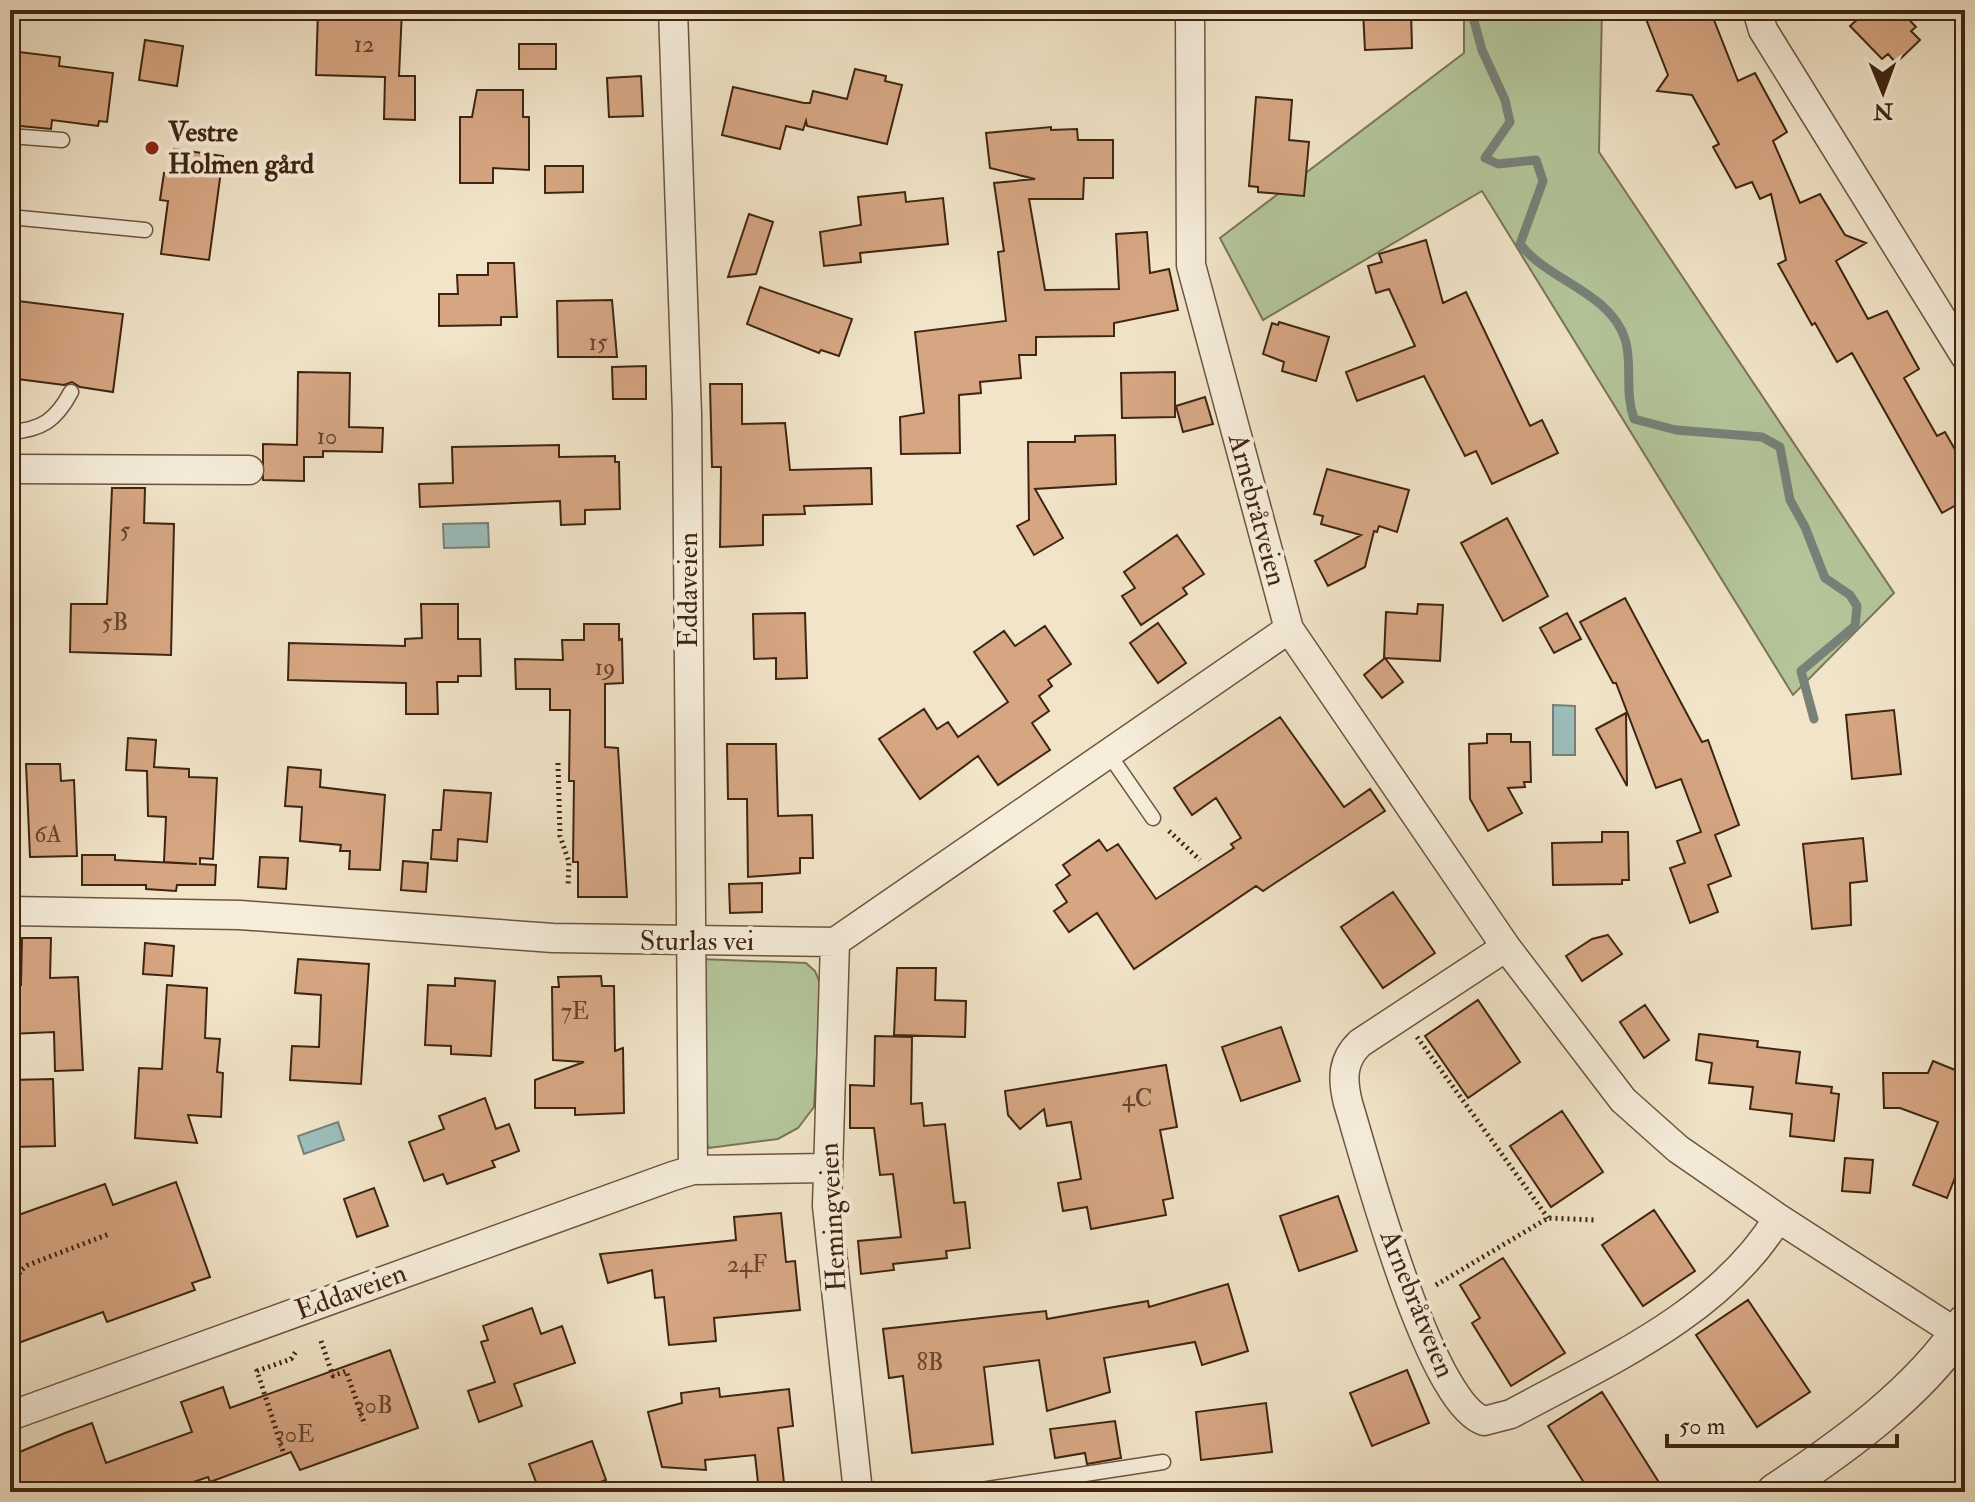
<svg xmlns="http://www.w3.org/2000/svg" width="1975" height="1502" viewBox="0 0 1975 1502" font-family="'IM FELL Double Pica',serif">
<style>
.green{fill:#b4c59a;stroke:#7a7556;stroke-width:2}
.water{fill:#9cbebc;stroke:#778178;stroke-width:2}
.lines{fill:none;stroke-linecap:round;stroke-linejoin:round}
.stream{stroke:#778178;stroke-width:9}
.building{fill:#d6a683;stroke:#3f2511;stroke-width:2}
.service-casing{stroke:#6c553f;stroke-width:17}
.minor-casing{stroke:#6c553f;stroke-width:31}
.tertiary-casing{stroke:#6c553f;stroke-width:39}
.path{stroke:#3f2511;stroke-width:5;stroke-dasharray:2 4;stroke-linecap:butt}
.service{stroke:#f6eddb;stroke-width:14}
.minor{stroke:#f6eddb;stroke-width:28}
.tertiary{stroke:#f6eddb;stroke-width:36}
.poi-dot{fill:#8f2418;stroke:#f6eddb;stroke-width:3}
.labels{text-anchor:middle;dominant-baseline:central;stroke-width:8;stroke-linejoin:round;paint-order:stroke}
.number-label{font-size:24px;fill:#65452e}
.poi-label{font-size:28px;font-weight:bold;fill:#3f2511;stroke:#f6eddb;text-anchor:start}
.street-label{font-size:28px;fill:#3f2511;stroke:#f6eddb}
</style>
<rect width="100%" height="100%" fill="#f1e4c8"/>
<filter id="stains"><feTurbulence type="fractalNoise" baseFrequency=".0025" numOctaves="4"/><feColorMatrix values="0 0 0 0 .2 0 0 0 0 .09 0 0 0 0 .02 0 0 0 .5 -.17"/></filter>
<radialGradient id="worn" r=".72"><stop offset=".6" stop-color="#630" stop-opacity="0"/><stop offset="1" stop-color="#630" stop-opacity=".3"/></radialGradient>
<path class="green" d="M1464,10H1602L1599,152L1894,593L1793,695L1482,191L1263,320L1220,238L1464,53Z
M700,959L806,963L815,971L821,985L814,1107L798,1128L778,1139L709,1148L701,1133Z"/>
<path class="water" d="M488,523L489,547L444,548L443,524Z
M1553,705L1575,706V755H1553Z
M338,1122L344,1140L304,1154L298,1136Z"/>
<g class="lines">
<path class="stream" d="M1471,10L1482,50L1505,100L1510,122L1485,158L1498,164L1536,160L1543,181L1520,244C1548,281 1610,292 1625,339C1633,364 1624,390 1634,419L1676,430L1762,437L1780,447L1790,500L1805,527L1825,578L1850,595L1857,606L1855,626L1801,671L1814,719"/>
</g>
<path class="building" d="M318,10H402L399,76H415V120L384,119L385,77L316,75Z
M1411,10L1412,48L1365,50L1363,11Z
M1667,10H1710L1738,81L1755,73L1787,132L1773,141L1800,203L1820,194L1845,235L1866,243L1836,261L1868,319L1887,311L1919,369L1904,378L1937,436L1945,432L1965,467V500L1942,513L1852,353L1837,362L1815,323L1812,325L1778,264L1786,260L1771,194L1760,199L1752,182L1736,188L1713,147L1719,144L1692,95L1657,91L1668,75L1646,19Z
M1868,10H1900L1916,27L1911,31L1920,40L1896,63L1888,54L1882,59L1850,26Z
M145,40L183,46L177,86L139,80Z
M519,44H556V69H519Z
M19,52L60,57L59,66L113,73L107,122L99,121L98,126L52,120L51,129L10,125V59L18,60Z
M855,69L886,76L885,81L902,85L887,144L807,126L806,121L803,130L786,126L780,149L722,135L733,87L804,103H810L813,91L847,99Z
M641,76L643,116L609,117L607,78Z
M477,90H523V117H529V170L493,168V183H460V117H472Z
M1256,97L1292,100L1289,140L1309,142L1304,196L1258,192V187L1249,186Z
M1051,127V130L1077,129L1078,140H1113V178H1084L1083,199H1029L1045,290L1119,289L1116,234L1147,232L1150,273L1169,269L1178,310L1114,323V336L1036,337V355H1019L1021,378L980,382L981,393L959,395L960,453L901,454L900,417L924,413L915,332L1006,321L998,252L1004,251L994,183L1035,179L990,168L986,133Z
M174,149L223,156L209,260L161,254L168,201L160,200L164,173L171,174Z
M545,166H583V192L545,193Z
M905,192L906,202L943,198L948,244L860,253L861,262L824,266L820,232L861,225L858,197Z
M749,214L773,222L756,274L728,277Z
M1426,240L1443,303L1466,292L1530,426L1542,420L1558,453L1492,484L1476,451L1465,456L1424,376L1357,401L1346,372L1415,346L1389,289L1376,293L1368,266L1382,262L1379,254Z
M488,263H514L517,317H501V325L439,326V294H458L457,275H488Z
M760,287L852,319L839,356L821,350L819,353L747,324Z
M10,300L123,314L113,392L80,387L72,382L64,385L10,378Z
M612,300L617,357H558L557,301Z
M1279,322L1329,337L1316,381L1282,371L1284,362L1263,354L1272,323L1278,325Z
M646,366V399H613L612,367Z
M298,372L350,373L349,427L383,428L382,452L323,451V457H304V481L263,480V444L297,445Z
M1175,372V417L1122,418L1121,373Z
M710,384H742V424L785,423L790,470L871,468L872,504L804,506L805,514L763,515V545L720,547L721,467H712Z
M1205,397L1213,424L1183,432L1176,406Z
M1115,435L1116,484L1035,489L1063,538L1034,555L1017,526L1029,520L1028,442H1075V436Z
M559,445V457L615,456V462H619L620,509L585,510V524L561,525L560,501L420,507L419,484L453,483L452,447Z
M1327,469L1409,490L1397,532L1379,526L1377,532L1374,531L1365,567L1328,586L1315,561L1361,535L1321,524L1323,516L1314,514Z
M112,488H145L144,523L174,524L171,655L70,652L71,604H107Z
M1507,518L1548,596L1503,621L1461,543Z
M1177,535L1204,574L1183,588L1187,594L1141,625L1122,596L1135,588L1124,572Z
M1625,598L1702,742L1708,740L1739,825L1715,835L1731,876L1708,885L1718,912L1690,923L1670,868L1685,863L1677,841L1701,832L1681,779L1656,788L1616,683H1613L1580,622Z
M421,604H458V639H480L481,676H458V682H437L438,714H406V683L288,680L289,643L405,646V639L422,638Z
M1418,604L1443,605L1440,661L1384,658L1386,612L1417,614Z
M805,613L807,678L776,679V658L754,659L753,614Z
M1567,613L1581,639L1554,653L1540,628Z
M1158,623L1186,663L1158,683L1130,643Z
M584,624H619V640L622,639L623,683L605,684V747L618,748L627,897H578V862H573L574,781H569L570,710H550V689H516L515,659L563,660L562,640H584Z
M1045,626L1071,664L1048,680L1052,686L1039,696L1049,711L1032,723L1050,750L998,785L978,756L920,799L879,739L924,709L937,729L948,722L958,737L1008,702L974,652L1004,631L1015,646Z
M1385,658L1403,682L1382,698L1364,675Z
M1894,710L1901,774L1852,779L1846,715Z
M1626,713L1627,786L1596,729Z
M1280,717L1344,807L1370,789L1385,811L1263,891L1256,886L1134,969L1097,913L1069,932L1054,911L1067,902L1056,885L1070,875L1063,865L1099,840L1107,851L1118,844L1156,899L1234,848L1231,844L1241,838L1216,798L1192,815L1174,788Z
M1487,734H1511V742H1530L1531,782H1524L1525,787L1508,788L1522,813L1488,831L1470,799L1469,744L1487,743Z
M128,738L156,740L154,767L189,769V777L217,778L213,859L200,858V864L216,865L215,885H177L176,891L146,889V885H82V855H115V860L197,864L164,862L166,817L148,816L147,771L126,770Z
M727,744H776L778,816L812,815L813,858H800V873L748,877L747,799H728Z
M26,764H60L61,781L74,780L77,856L30,857Z
M288,767L321,770L320,787L385,795L380,870L349,869L350,851H340L341,845L300,841L302,807L285,806Z
M444,790L491,793L487,842L458,839L457,861L431,859L433,830H441Z
M1602,832H1628L1629,880H1622V884L1553,885L1552,843L1602,842Z
M1863,838L1867,881L1850,883L1851,925L1812,929L1803,844Z
M260,857L288,858L286,889L258,887Z
M403,861L428,863L426,892L401,890Z
M762,883V912L730,913L729,884Z
M1393,892L1435,953L1383,988L1341,927Z
M1608,935L1622,954L1582,981L1566,956L1592,939Z
M22,938H51L50,978L78,977L83,1070L55,1071L54,1032L10,1034V985H21Z
M145,943L174,946L172,976L143,974Z
M298,959L369,964L361,1084L290,1080L292,1046L319,1047L321,995L295,993Z
M897,968H936L935,1000L966,1001L965,1037L894,1035Z
M601,976L602,986H614L615,1051L623,1048L624,1113L575,1115V1108H535V1080L584,1062L553,1060L552,987H559L558,977Z
M455,978L495,981L491,1056L451,1054V1046L425,1045L428,985L455,986Z
M167,985L207,988L205,1038L220,1039L217,1072L223,1073L221,1117L188,1115L197,1143L135,1138L139,1068L162,1069Z
M1478,1000L1520,1062L1468,1098L1425,1036Z
M1645,1005L1669,1040L1644,1058L1620,1022Z
M1281,1027L1300,1081L1241,1101L1222,1047Z
M1699,1034L1758,1041L1757,1047L1800,1052L1796,1083L1832,1087L1831,1093L1839,1094L1834,1141L1790,1136L1792,1114L1750,1109L1753,1087L1709,1083L1712,1063L1696,1060Z
M875,1036L912,1037L911,1104L922,1103L924,1126L945,1124L954,1203L965,1202L970,1248L946,1251L947,1258L893,1264L894,1270L861,1274L858,1241L901,1237L893,1174L880,1175L874,1128H850V1085L874,1086Z
M1933,1061L1965,1074V1152L1947,1198L1913,1185L1938,1122L1900,1108H1884L1883,1073H1928Z
M1166,1065L1177,1127L1160,1130L1173,1198L1163,1200L1166,1215L1091,1229L1087,1207L1063,1211L1058,1183L1081,1179L1071,1122L1047,1126L1044,1109L1020,1129L1008,1115L1005,1091Z
M53,1079L55,1146L10,1147V1080Z
M485,1098L496,1129L509,1124L519,1151L492,1161L495,1167L447,1184L443,1174L424,1181L409,1142L444,1129L439,1116Z
M1562,1111L1603,1172L1551,1207L1510,1146Z
M1845,1158L1873,1160L1870,1193L1842,1191Z
M176,1182L210,1277L192,1283L195,1290L107,1322L103,1312L10,1346V1218L105,1184L113,1205Z
M374,1188L388,1226L357,1237L344,1199Z
M1338,1196L1357,1251L1299,1271L1280,1216Z
M1654,1210L1695,1271L1643,1306L1602,1245Z
M781,1213L786,1262L795,1261L800,1310L714,1318L716,1341L669,1345L664,1297L655,1298L652,1270L608,1283L600,1254L736,1240L734,1217Z
M1503,1258L1565,1353L1511,1386L1472,1323L1480,1318L1460,1285Z
M1228,1284L1248,1351L1202,1365L1195,1342L1104,1358L1110,1392L1047,1411L1039,1360L984,1367L993,1444L912,1453L903,1376L889,1378L883,1329L1046,1311L1047,1319L1148,1301L1149,1307Z
M1748,1300L1810,1392L1757,1427L1696,1335Z
M532,1308L541,1334L562,1326L575,1363L514,1384L522,1406L479,1422L468,1391L495,1382L481,1342L488,1340L483,1326Z
M390,1350L418,1428L300,1470L291,1452L210,1482L208,1477L164,1492H10V1456L65,1433L92,1423L106,1463L192,1432L181,1402L223,1387L230,1408Z
M1407,1370L1429,1423L1372,1446L1350,1393Z
M719,1388L720,1397L789,1389L793,1426L778,1428L785,1492H759L755,1455L705,1460L706,1470L662,1467L648,1412L682,1403L681,1393Z
M1602,1392L1665,1492H1590L1548,1426Z
M1266,1403L1272,1452L1201,1460L1196,1412Z
M1115,1421L1121,1458L1087,1464L1085,1453L1055,1458L1050,1429Z
M592,1441L606,1480L573,1492H540L529,1464Z"/>
<g class="lines">
<defs>
<path id="service" d="M10,136L62,140
M10,217L145,230
M10,432C42,430 56,420 71,392
M1108,753L1153,818
M968,1492L1163,1462"/>
<path id="minor" d="M673,10L687,414L693,1170
M1190,10L1191,265L1289,629L1506,947L1623,1100L1678,1149L1778,1218L1958,1334
M1757,10L1763,30L1965,356
M10,469L249,470
M10,911L240,915L553,938L835,942L1289,629
M835,942L827,1206L858,1492
M1506,947L1360,1043C1342,1060 1342,1079 1348,1103C1366,1162 1429,1403 1484,1421L1511,1414C1605,1363 1721,1313 1778,1218
M10,1416L673,1176L693,1170L826,1168"/>
<path id="tertiary" d="M1775,1492C1843,1447 1919,1393 1965,1323"/>
</defs>
<use href="#service" class="service-casing"/>
<use href="#minor" class="minor-casing"/>
<use href="#tertiary" class="tertiary-casing"/>
<path class="path" d="M558,763L560,836L569,862L568,887
M1169,831L1200,860
M1417,1037L1548,1218
M18,1280L20,1271L28,1265L109,1234
M1436,1285L1548,1218L1595,1220
M321,1341L333,1376L346,1371L365,1425
M283,1451L257,1371L291,1359L297,1350"/>
<use href="#service" class="service"/>
<use href="#minor" class="minor"/>
<use href="#tertiary" class="tertiary"/>
</g>
<circle class="poi-dot" cx="152" cy="148" r="8"/>
<g class="labels">
<g class="number-label">
<text x="364" y="44">12</text>
<text x="598" y="342">15</text>
<text x="327" y="436">10</text>
<text x="125" y="530">5</text>
<text x="115" y="622">5B</text>
<text x="605" y="667">19</text>
<text x="48" y="834">6A</text>
<text x="575" y="1011">7E</text>
<text x="1137" y="1098">4C</text>
<text x="747" y="1264">24F</text>
<text x="930" y="1362">8B</text>
<text x="374" y="1405">30B</text>
<text x="295" y="1434">30E</text>
</g>
<g class="poi-label">
<text x="168" y="132">Vestre<tspan x="168" dy="32">Holmen gård</tspan></text>
</g>
<g class="street-label">
<text transform="translate(1257 510) rotate(75)">Arnebråtveien</text>
<text transform="translate(688 590) rotate(-90)">Eddaveien</text>
<text x="697" y="941">Sturlas vei</text>
<text transform="translate(833 1217) rotate(-93)">Hemingveien</text>
<text transform="translate(351 1292) rotate(-20)">Eddaveien</text>
<text transform="translate(1417 1304) rotate(68)">Arnebråtveien</text>
</g>
</g>
<rect width="1975" height="1502" fill="none" stroke="#f1e4c8" stroke-width="40"/>
<rect x="12" y="12" width="1951" height="1478" fill="none" stroke="#3f2511" stroke-width="4"/>
<rect x="20" y="20" width="1935" height="1462" fill="none" stroke="#3f2511" stroke-width="2"/>
<g transform="translate(1883 92) rotate(179)" stroke="#f6eddb" stroke-width="6" paint-order="stroke">
<path d="M0-6L14 30L0 20L-14 30Z" fill="#3f2511"/>
<text y="-12" font-size="22" font-weight="bold" text-anchor="middle" fill="#3f2511">N</text>
</g>
<path d="M1667 1434v12h230v-12" fill="none" stroke="#3f2511" stroke-width="4"/>
<text x="1679" y="1434" font-size="24" fill="#3f2511" stroke="#f6eddb" stroke-width="6" paint-order="stroke">50 m</text>
<rect width="100%" height="100%" filter="url(#stains)"/>
<rect width="100%" height="100%" fill="url(#worn)"/>
</svg>
